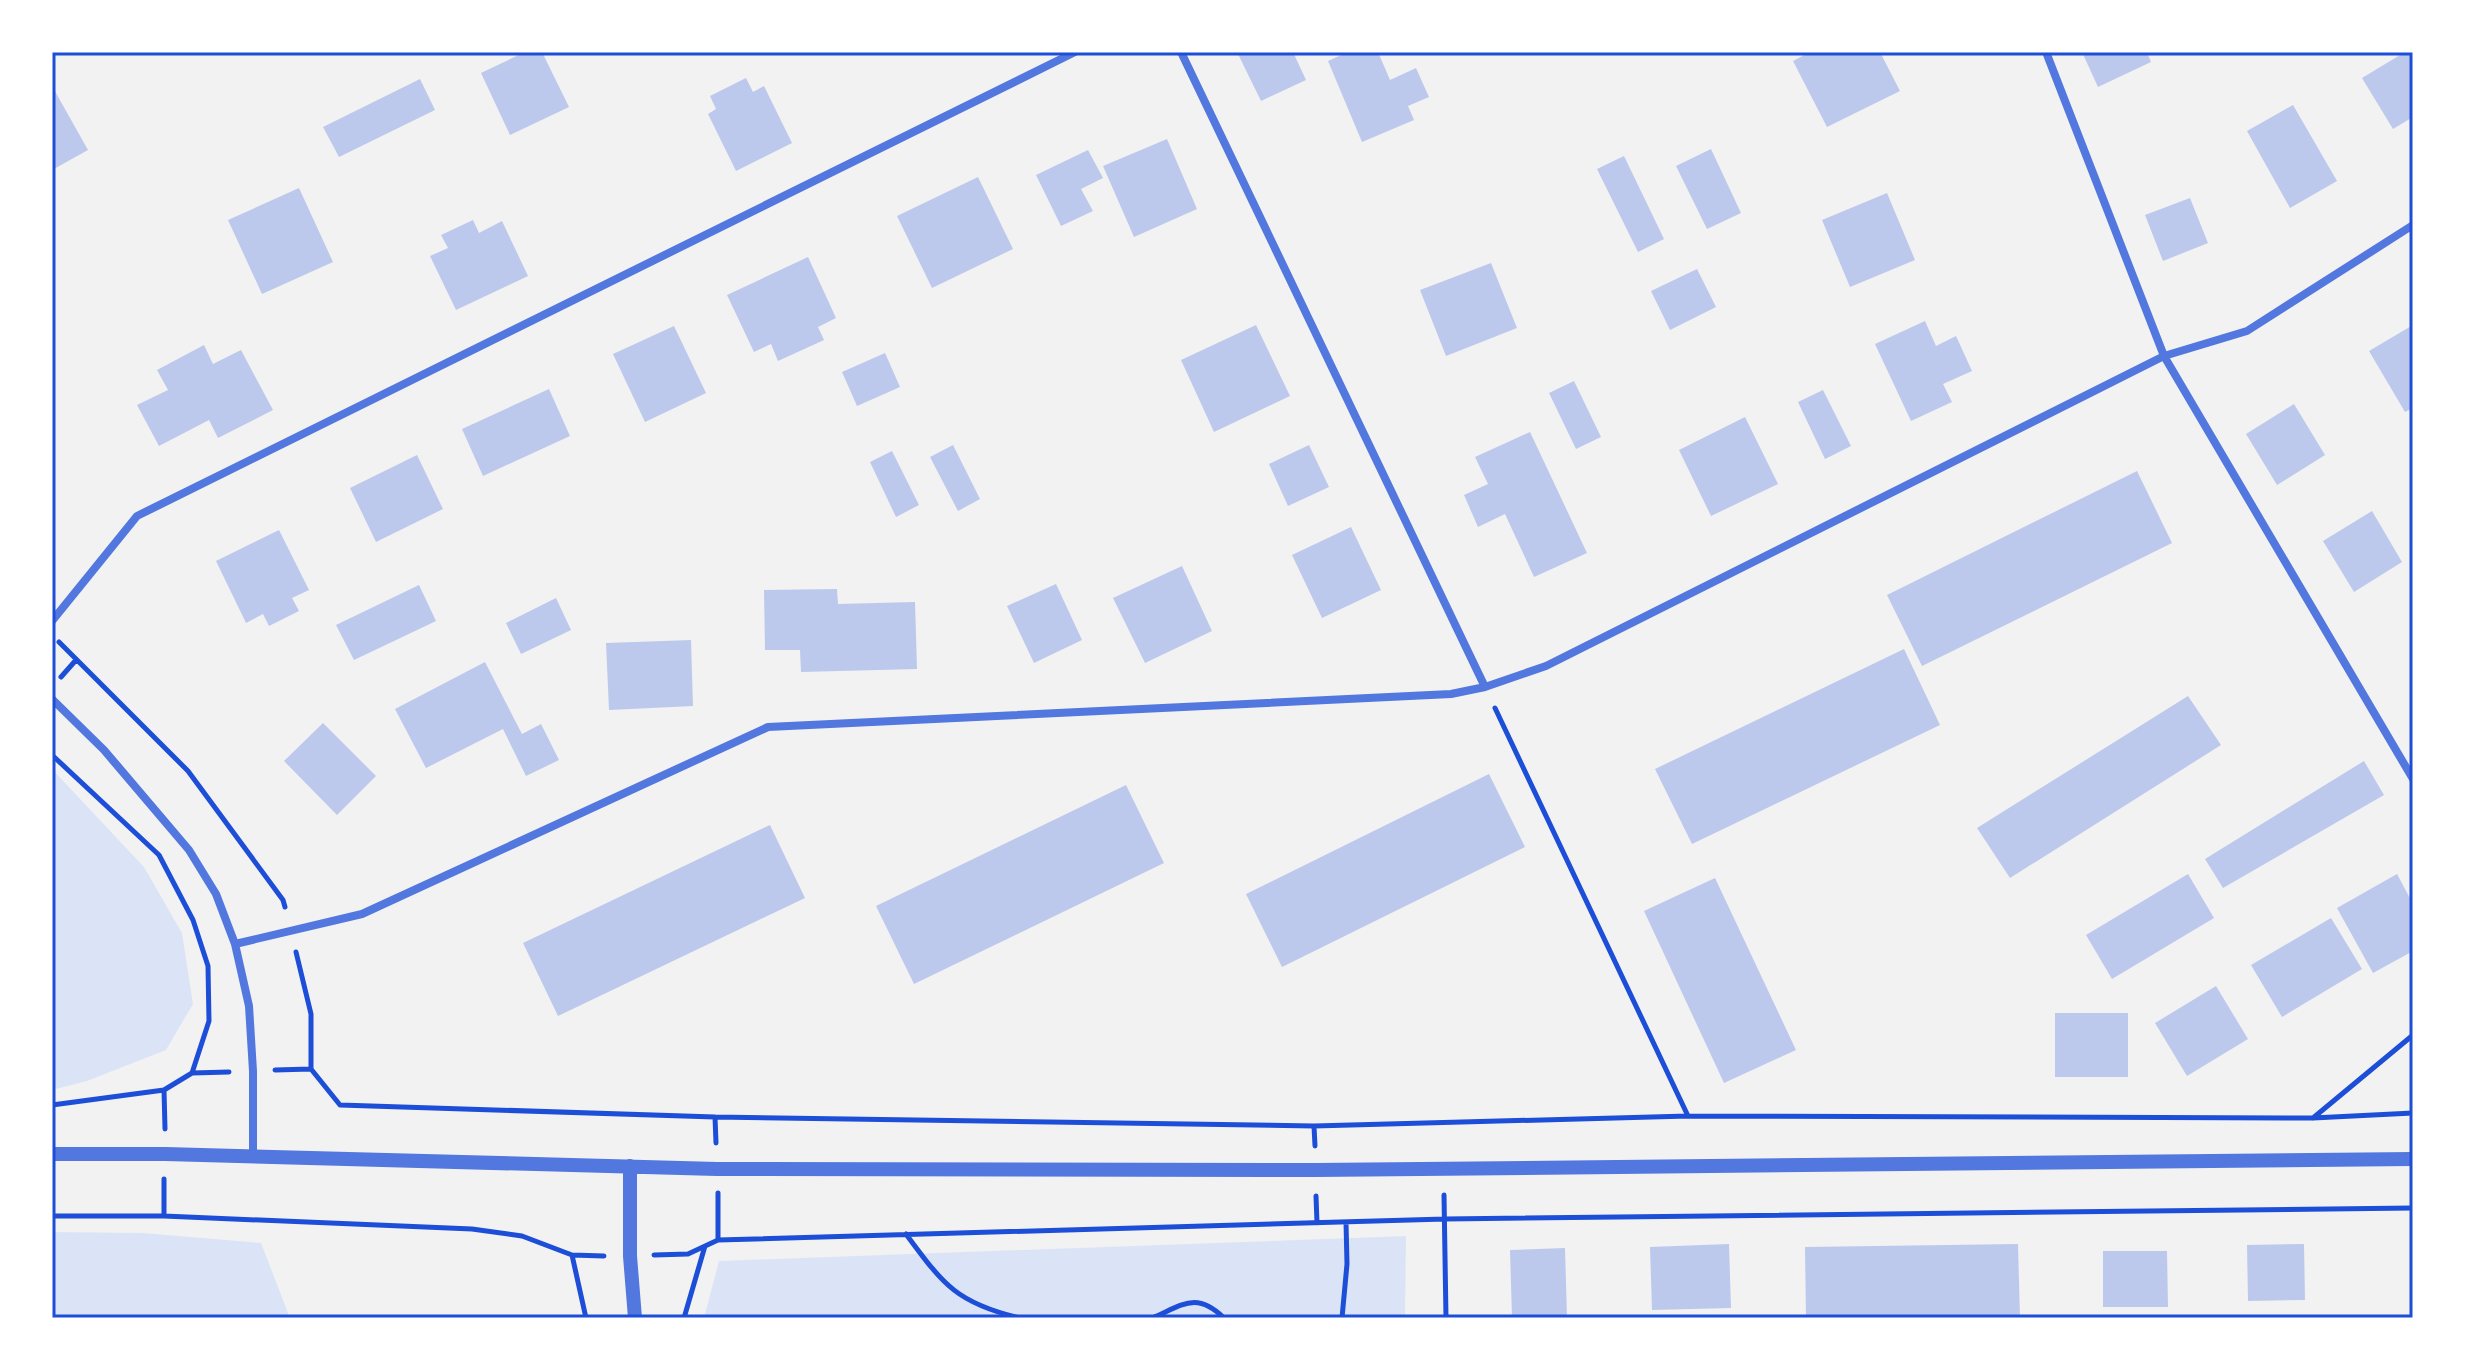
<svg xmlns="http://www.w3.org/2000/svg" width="2465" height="1370" viewBox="0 0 2465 1370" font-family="'Alegreya Sans',sans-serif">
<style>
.green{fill:#dbe4f7}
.building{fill:#bdc9ec}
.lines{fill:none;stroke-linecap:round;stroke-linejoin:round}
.path{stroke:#1d4ed8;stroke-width:5}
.minor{stroke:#5277de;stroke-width:8}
.tertiary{stroke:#5277de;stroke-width:14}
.neatline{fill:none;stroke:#1d4ed8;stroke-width:3}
</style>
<rect width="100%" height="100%" fill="#f2f2f2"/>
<path class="green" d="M52,769L144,867L182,933L193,1004L166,1050L87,1081L52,1090Z
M52,1232L143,1233L261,1243L290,1318H52Z
M1406,1236L1405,1318H704L719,1261Z"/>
<path class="building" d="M525,52H542L569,107L510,135L481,73Z
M1237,52H1293L1306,80L1261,101Z
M1348,52H1378L1390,80L1416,68L1429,97L1408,106L1414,120L1362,142L1328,61Z
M1810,52H1880L1900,91L1827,127L1793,61Z
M2082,52H2147L2151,62L2098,87Z
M2405,52H2413V117L2393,129L2362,78Z
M746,78L753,92L764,86L792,143L736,171L708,114L716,109L710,96Z
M420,79L435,110L339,157L323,127Z
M52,86L88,150L52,170Z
M2293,105L2337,181L2290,208L2247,131Z
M1167,139L1197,209L1134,237L1103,166Z
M1711,149L1741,213L1707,229L1676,166Z
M1088,150L1103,178L1081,189L1093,211L1061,226L1036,175Z
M1624,156L1664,239L1638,252L1597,169Z
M978,177L1013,249L932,288L897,216Z
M299,188L333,262L262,294L228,220Z
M1887,193L1915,260L1850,287L1822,220Z
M2190,198L2208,243L2163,261L2145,215Z
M473,220L479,233L502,221L528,276L456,310L430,256L448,248L441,235Z
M808,257L836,318L818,327L824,340L778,361L771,344L754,352L727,295Z
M1491,263L1517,328L1446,356L1420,290Z
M1697,269L1716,307L1670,330L1651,291Z
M1925,321L1936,346L1956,336L1972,371L1943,384L1952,402L1911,421L1875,344Z
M1256,325L1290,396L1214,432L1181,360Z
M2413,325V408L2405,412L2369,351Z
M674,326L706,393L645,422L613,354Z
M204,345L213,364L241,350L273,410L218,438L209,420L159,446L137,405L168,390L157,370Z
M885,353L900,387L857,406L842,372Z
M1574,381L1601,437L1576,449L1549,393Z
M549,389L570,436L483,476L462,429Z
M1823,390L1851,446L1825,459L1798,402Z
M2294,404L2325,455L2277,485L2246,434Z
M1745,417L1778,484L1711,516L1679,450Z
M1530,432L1587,553L1534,577L1505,514L1478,527L1464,495L1488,484L1475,457Z
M953,445L980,499L958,511L930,457Z
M1309,445L1329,487L1288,506L1269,464Z
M892,451L919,505L896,517L870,462Z
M417,455L443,509L376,542L350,488Z
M2137,471L2172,543L1922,666L1887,595Z
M2372,511L2402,562L2354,592L2323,541Z
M1351,527L1381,590L1322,618L1292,555Z
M279,530L309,590L292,598L299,611L269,626L263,614L246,623L216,561Z
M1182,566L1212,631L1145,663L1113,598Z
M1056,584L1082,640L1034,663L1007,606Z
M419,585L436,621L354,660L336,625Z
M837,589L838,604L915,602L917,669L801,672L800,650H765L764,590Z
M556,598L571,630L521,654L506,623Z
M691,640L693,706L609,710L606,643Z
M1904,649L1940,725L1692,844L1655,769Z
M485,662L522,734L541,724L559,760L526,776L503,729L426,768L395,709Z
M2188,696L2221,745L2010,878L1977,828Z
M323,723L376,776L337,815L284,761Z
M2364,761L2384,795L2223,888L2205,859Z
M1489,774L1525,847L1282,967L1246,894Z
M1126,785L1164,863L914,984L876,906Z
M770,825L805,898L558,1016L523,943Z
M2188,874L2214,918L2112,979L2086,935Z
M2397,874L2413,904V951L2373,973L2337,908Z
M1715,878L1796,1050L1724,1083L1644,911Z
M2331,918L2362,969L2282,1017L2251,965Z
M2216,986L2248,1039L2187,1076L2155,1023Z
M2055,1013H2128V1077H2055Z
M1729,1244L1731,1308L1652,1310L1650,1247Z
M2018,1244L2020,1318H1806L1805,1247Z
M2304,1244L2305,1300L2248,1301L2247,1245Z
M1565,1248L1567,1318H1512L1510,1250Z
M2103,1251H2167L2168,1307H2103Z"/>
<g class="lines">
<path class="path" d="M59,642L188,771L283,900L285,907
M61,677L76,660
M1495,708L1688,1116
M52,755L159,855L193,920L208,966L209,1021L192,1073
M296,952L311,1014V1069
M275,1070L311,1069L340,1105L715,1117L1314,1126L1688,1116L2313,1118L2413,1113
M164,1090L165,1129
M52,1105L164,1090L192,1073L229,1072
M715,1117L716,1143
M2313,1118L2413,1035
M1314,1126L1315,1146
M718,1193V1240
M1444,1195L1446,1318
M1316,1196L1317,1223
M52,1216H164L472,1229L522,1236L572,1255L604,1256
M164,1216V1179
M906,1234C943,1284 956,1303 1020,1318
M572,1255L586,1318
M654,1255L688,1254L718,1240L1445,1219L2413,1208
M684,1318L705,1246
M1152,1318C1183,1305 1196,1291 1224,1318
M1342,1318L1347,1264L1346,1222"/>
<path class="minor" d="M1181,52L1485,687
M2046,52L2164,356L2413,779
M52,621L137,516L1075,52
M52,699L104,750L189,850L216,894L235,944L249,1006L253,1071V1157
M235,944L362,914L768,727L1451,694L1485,687L1546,666L2164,356L2247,331L2413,225"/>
<path class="tertiary" d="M52,1154H165L717,1169L1315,1170L2413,1159
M630,1166V1256L635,1318"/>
</g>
<rect width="2465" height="1370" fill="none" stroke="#ffffff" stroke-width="108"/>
<rect x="54" y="54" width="2357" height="1262" class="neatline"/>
</svg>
